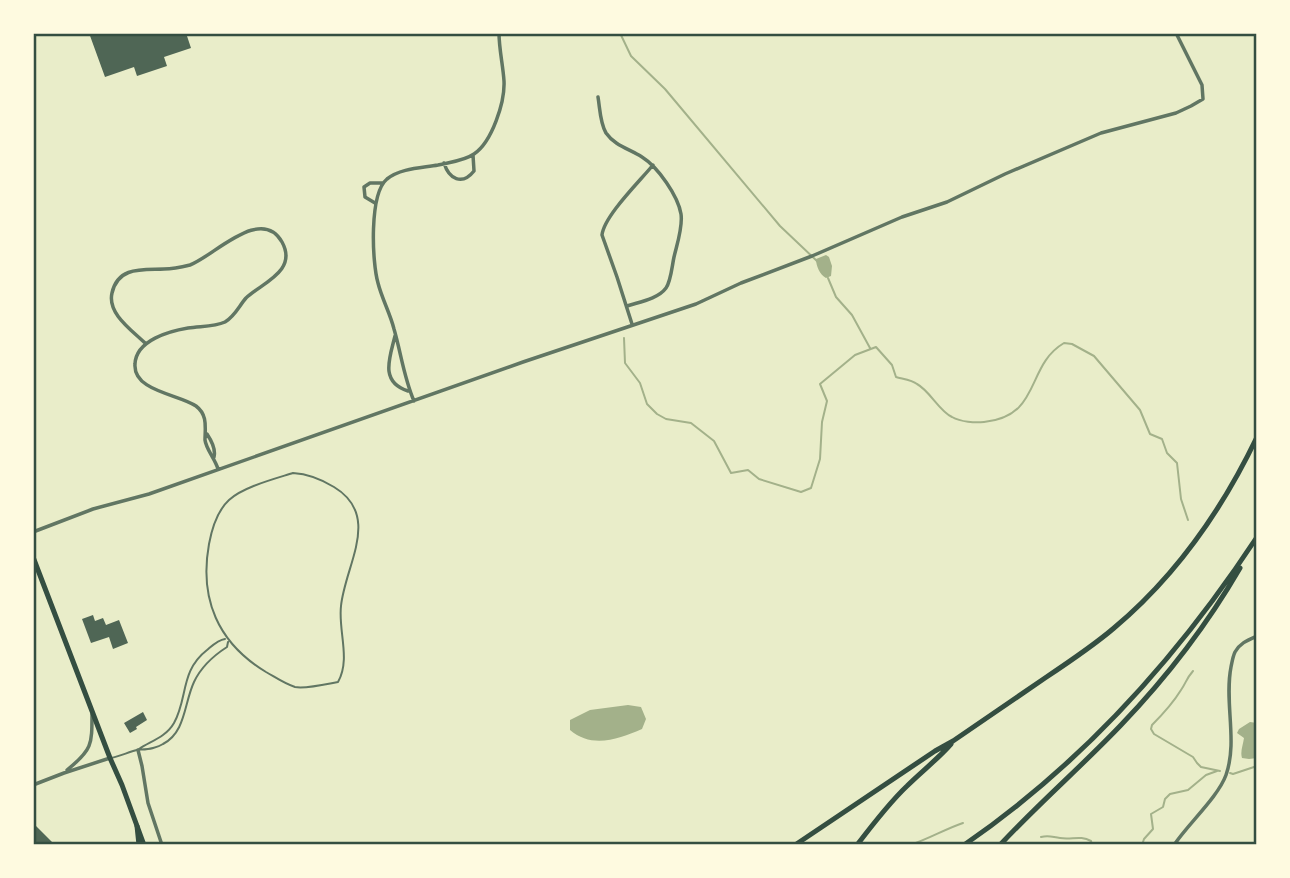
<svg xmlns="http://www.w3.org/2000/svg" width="1290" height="878" viewBox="0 0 1290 878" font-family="Jost,sans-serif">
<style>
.water{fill:#a3b18a}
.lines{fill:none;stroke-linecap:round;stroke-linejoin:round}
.stream{stroke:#a3b18a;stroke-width:2}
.building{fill:#4f6655}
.service{stroke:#617663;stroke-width:2}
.minor{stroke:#617663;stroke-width:3.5}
.primary{stroke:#344e41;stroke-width:5}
.motorway{stroke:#344e41;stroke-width:5}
.neatline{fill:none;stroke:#344e41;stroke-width:2.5}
</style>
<rect width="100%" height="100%" fill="#e9edc9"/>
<path class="water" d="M826,255L829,257L832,266L831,276L826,278C820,275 816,266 816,259Z
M628,705L641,707L646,719L642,729C619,739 592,749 570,730V720L590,710Z
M1250,722L1257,723V758L1249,759L1242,758C1240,752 1243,745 1244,738L1237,733L1239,729Z"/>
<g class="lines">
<path class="stream" d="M620,33L631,56L665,89L780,226L818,262
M828,278L836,297L852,315L870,348
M624,338L625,363L640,383L647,404L657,414L666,419L691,423L714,441L731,473L748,470L759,479L801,492L811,488L820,459L822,422L827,401L820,384L855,355L876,347L892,365L896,377C903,379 912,380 917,384C930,391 939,411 952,417C961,422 975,423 984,422C1042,416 1025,366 1064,343L1072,344L1094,356L1140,410L1150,434L1162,439L1167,453L1177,463L1181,499L1188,520
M1193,671C1186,679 1186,683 1181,690C1173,703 1162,715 1152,725L1151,729L1154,734L1193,757L1197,763L1201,767L1220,771
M1230,773L1233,774L1257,766
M1041,837C1049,835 1052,837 1060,838C1072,840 1080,835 1091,841L1092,845
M910,845C929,839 945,829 963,823
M1142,845L1144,839L1153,829L1151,814L1163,807L1165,799L1170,794L1188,790L1206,775L1217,771"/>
</g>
<path class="building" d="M89,33H186L191,48L164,57L167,66L137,76L134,67L105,77Z
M93,615L95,621L103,618L106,625L119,620L128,643L113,649L109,637L91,643L82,619Z
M143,712L147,720L136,727L137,729L130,733L124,723Z
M33,823L55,845H33Z"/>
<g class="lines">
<path class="service" d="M293,473C309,474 321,479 334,487C382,516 345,565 341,606C338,631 351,659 338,682C327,684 306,689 295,687C285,684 275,677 266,672C218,643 199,599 209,544C212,528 217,511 229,500C243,487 274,479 293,473Z
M139,749C151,741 166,737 174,723C188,698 180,671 207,650C213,645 218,640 225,639
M111,758C120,756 129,752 137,750C147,749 155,749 163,744C186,732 184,703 194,682C201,667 213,656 227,647L228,642"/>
<path class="minor" d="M598,97C600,109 600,123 606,133C615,146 630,149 642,157C658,167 678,196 681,214C683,227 677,244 674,257C672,266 671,281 666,288C658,299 639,302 627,306
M444,163C449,179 462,186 474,171L473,155
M375,203L365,197L364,187L370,183H383
M632,324L617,277L602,235C604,216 640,181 653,165
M395,336C390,357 379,382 408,391
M146,344C133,331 107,314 112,293C118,266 143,270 164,269C173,269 182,267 190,265C214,256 261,205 282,242C298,271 262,283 246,298C239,306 235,316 225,322C214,327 200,326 188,328C170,331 136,340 135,364C133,391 178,394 196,406C208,415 205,428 205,440C206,449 215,459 218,469
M414,401C404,378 401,353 394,329C390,313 382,299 378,283C372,262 369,194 387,179C401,168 422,168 438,165C450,162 464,161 474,154C492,142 505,102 504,81C503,65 499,49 499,33
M207,434C211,440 216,449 214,457
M33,532L93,509L149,494L523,362L696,304L741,283L812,256L902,217L947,202L1005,174L1101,133L1176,113L1191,106L1203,99L1202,85L1176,33
M138,750L142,766L148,803L162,845
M67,770C92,750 92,745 92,714
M33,785L64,773L110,758
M1174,845C1188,824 1218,797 1226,775C1238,741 1224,702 1231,667C1232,662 1233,656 1235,652C1240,643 1248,640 1257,636"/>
<path class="primary" d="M33,557L110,758L122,785L144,845"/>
<path class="motorway" d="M137,826L139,845
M795,845L935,751L953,741C984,720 1014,699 1045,678C1069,662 1093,646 1114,628C1176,576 1222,510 1257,437
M857,845C873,824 889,803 907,786C922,771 938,759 951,744
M964,845C1083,763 1178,657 1257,537
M1000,845C1039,803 1082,766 1121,725C1167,677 1207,625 1240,568"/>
</g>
<rect width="1290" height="878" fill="none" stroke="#fefae0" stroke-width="70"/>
<rect x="35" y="35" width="1220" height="808" class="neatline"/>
</svg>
